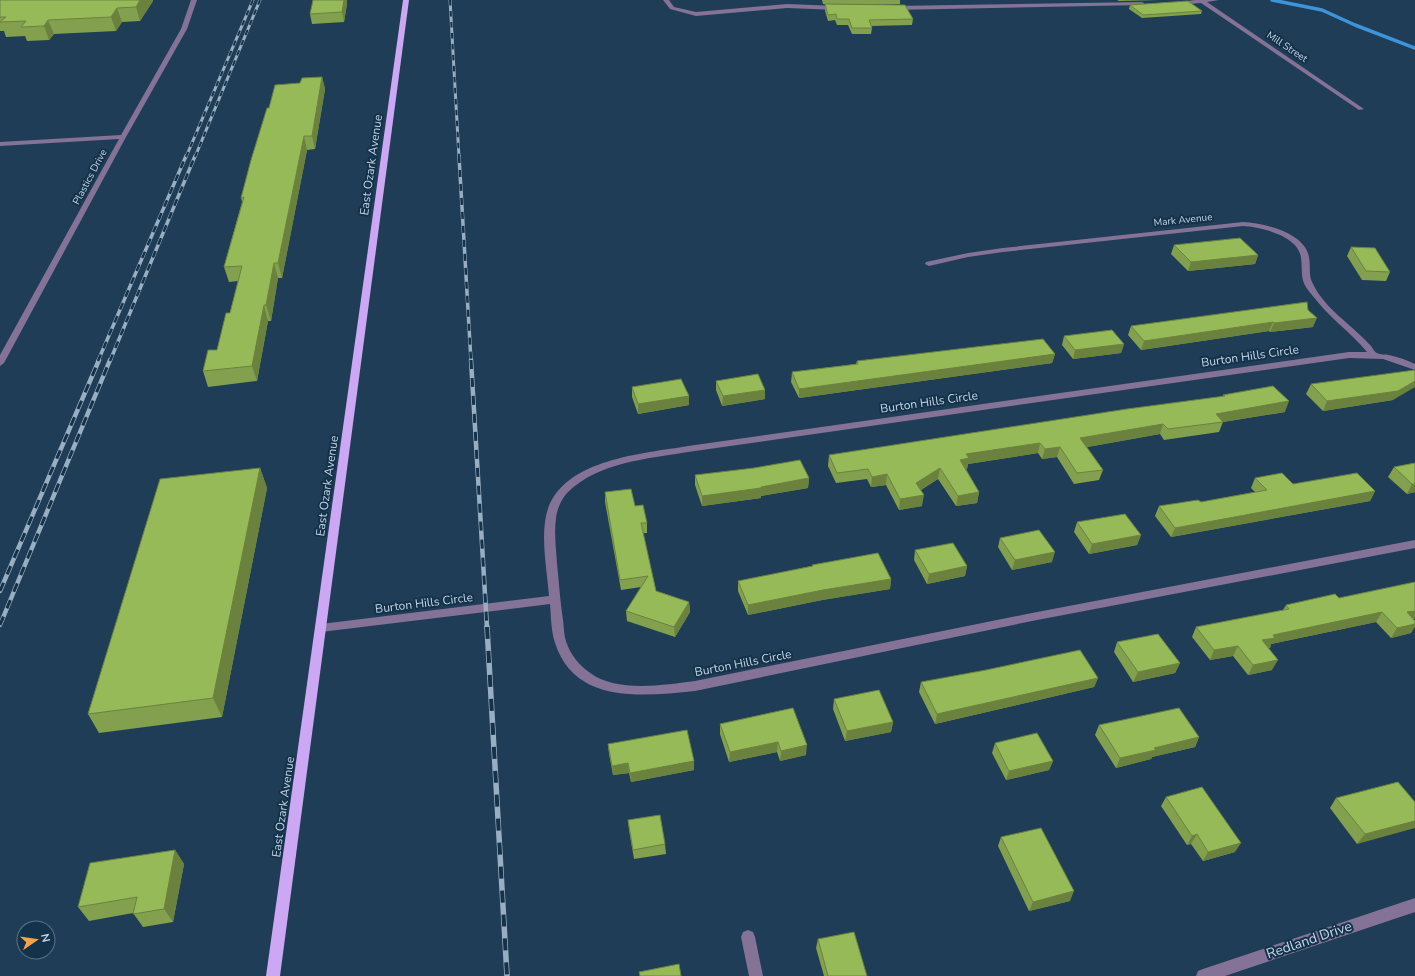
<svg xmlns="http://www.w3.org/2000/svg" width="1415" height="976" viewBox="0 0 1415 976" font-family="'Nunito Sans',sans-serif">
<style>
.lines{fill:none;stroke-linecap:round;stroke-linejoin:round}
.stream{stroke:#3e94d8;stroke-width:3.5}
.minor{fill:#847297;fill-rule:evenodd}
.major{fill:#cca8f4;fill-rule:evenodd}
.rail-far3-casing{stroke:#9aaec1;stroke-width:3}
.rail-far2-casing{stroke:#9aaec1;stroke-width:3.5}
.rail-far1-casing{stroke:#9aaec1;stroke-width:4.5}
.rail-casing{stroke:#9aaec1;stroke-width:5.5}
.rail-far3{stroke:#15324b;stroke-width:2;stroke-dasharray:5.5;stroke-linecap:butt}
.rail-far2{stroke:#15324b;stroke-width:2.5;stroke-dasharray:7;stroke-linecap:butt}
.rail-far1{stroke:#15324b;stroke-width:3;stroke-dasharray:9;stroke-linecap:butt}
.rail{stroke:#15324b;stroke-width:4;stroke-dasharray:12;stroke-linecap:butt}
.wall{fill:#82a04d}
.shaded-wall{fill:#6a823e}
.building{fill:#97ba59;stroke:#6a823e}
.labels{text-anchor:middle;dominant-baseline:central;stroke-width:4;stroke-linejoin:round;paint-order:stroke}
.far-street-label{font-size:10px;fill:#c5d6e6;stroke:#15324b}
.street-label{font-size:12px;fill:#c5d6e6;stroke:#15324b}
.near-street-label{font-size:14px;fill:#c5d6e6;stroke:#15324b}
</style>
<rect width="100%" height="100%" fill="#1f3d56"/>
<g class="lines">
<path class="stream" d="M1272,0L1322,10L1355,25L1415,48"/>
<path class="minor" d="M191,0H197L187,29L126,137L4,363L0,366V355L119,139L0,146V142L121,135L181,29Z
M663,0H669L674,7L696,12L787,4L838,6L841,8L838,10L787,8L696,16L670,9Z
M1195,0H1219L1207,2L1364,109L1359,110L1201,3L1176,5L1173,3Z
M1142,2L1144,3V5L892,10L889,8L892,6Z
M1243,222C1264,223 1305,233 1309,257C1311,267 1308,275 1313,284C1325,309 1351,324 1369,344C1372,346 1374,352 1377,353C1380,355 1386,354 1389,355C1398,357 1407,360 1415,364V370L1383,359L1349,358L688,452C647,459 598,462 567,493C561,500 557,509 556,518C554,533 556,548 557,563C559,582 560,601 563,620C564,628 564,637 567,644C571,655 579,665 589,672C615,693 664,685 695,681L1032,613L1415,540V548L1032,621L695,691C644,696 575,705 555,643C551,631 551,616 550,604L321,632L317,631L315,628L317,625L321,624L549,596C547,571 541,540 546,516C558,459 642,454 688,446L1349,352H1367C1359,342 1349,333 1339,324C1329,315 1320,305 1312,295C1299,280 1303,275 1301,258C1299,236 1261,227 1243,226L1003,252L968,257L929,266L925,264L926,262L968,253L1003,248Z
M1415,898V912L1225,976H1196L1198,971L1203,969Z
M748,930L753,932L755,937L763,976H749L741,937L743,932Z"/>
<path class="major" d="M403,0H409L280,976H266Z"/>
<defs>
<path id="rail-far3" d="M450,0L459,157
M186,157L253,0
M195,157L260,0"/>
<path id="rail-far2" d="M459,156L471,361
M98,361L186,156
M110,361L195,156"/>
<path id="rail-far1" d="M471,360L487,628
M0,591L99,360
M0,625L110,360"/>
<path id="rail" d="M487,627L507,976"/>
</defs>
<use href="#rail-far3" class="rail-far3-casing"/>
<use href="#rail-far2" class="rail-far2-casing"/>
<use href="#rail-far1" class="rail-far1-casing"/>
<use href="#rail" class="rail-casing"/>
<use href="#rail-far3" class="rail-far3"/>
<use href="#rail-far2" class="rail-far2"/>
<use href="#rail-far1" class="rail-far1"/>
<use href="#rail" class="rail"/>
</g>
<path class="wall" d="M0,0L153,1L140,21L122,22L116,31L54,34L49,40L27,41L25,36L6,37L4,31H0Z
M822,0H900V4H823Z
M1117,0H1160L1119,1Z
M347,4L344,22L312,24L310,14Z
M825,4L913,19L912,25L871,26L872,28L871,34H852L848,25H837L835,20L828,21L825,11Z
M1130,5L1202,11L1201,14L1142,18L1129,9Z
M322,77L325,89L315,149L307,150L282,278H278L271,321H268L257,381L208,387L203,371L217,350L230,313L238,281L229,282L224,267L242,202L241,198L269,108L300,83Z
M1174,245L1258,255L1255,264L1188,271L1171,254Z
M1351,247L1390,272L1386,281L1362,280L1347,256Z
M1308,310L1313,327L1270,332L1269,331L1141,350L1128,335L1131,326Z
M1064,336L1124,344L1121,353L1073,359L1062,345Z
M1055,354L1052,363L799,398L791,382L792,372L856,364L857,361Z
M716,381L765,390V399L722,406L716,390Z
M1311,384L1393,400L1323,411L1306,394Z
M632,387L689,405L638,414L632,397Z
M1223,395L1285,412L1223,422L1219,432L1164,440L1160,434L1087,447L1103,470L1099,480L1074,484L1057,457L1042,459L1038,453L968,464L967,469H966L979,492L977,503L956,506L938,479L921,490L922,506L899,510L886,485L871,487L867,479L836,483L828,466L829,455L1222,397Z
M1415,463V492L1407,494L1388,477L1394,467Z
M260,468L267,488L222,717L99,733L88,714Z
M695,475L809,478L808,488L761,496V498L702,506L695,485Z
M1255,478L1293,484L1375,491L1370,501L1171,537L1155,516L1159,506L1201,502L1255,492L1251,488Z
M605,492L635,506L647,523V533H643L656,591L689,602L690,612L675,637L627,621L626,611L641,587L621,590L605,502Z
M1077,522L1141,535L1137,545L1089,554L1074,532Z
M1000,538L1052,562L1012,570L998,547Z
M915,550L967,566L965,576L927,584L914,560Z
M812,565L891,579L890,589L822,600L748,615L738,591V581L812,566Z
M1415,582V619H1414L1411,633L1391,638L1376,622L1271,644L1270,648H1268L1272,670L1248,675L1233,656L1210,660L1192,637L1196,627L1283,610L1286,605L1339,598Z
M1117,642L1180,663L1175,673L1133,682L1114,652Z
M1098,678L1094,687L935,724L919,692L921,682Z
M834,699L893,722L891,732L845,741L833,709Z
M793,708L806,755L780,761L777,752L729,762L720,734V724Z
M1099,725L1199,737L1195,747L1152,757L1151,759L1116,768L1095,735Z
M995,743L1053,761L1049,770L1006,780L992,753Z
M608,744L694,770L631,782L629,773L613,775L609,754Z
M1166,797L1235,852L1203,861L1191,844L1187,845L1161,806Z
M1336,798L1415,802L1357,844L1330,808Z
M628,820L665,844L666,854L634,859L629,830Z
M1001,837L1070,901L1029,911L998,846Z
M175,850L184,864L173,922L143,927L133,913L89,921L78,907Z
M818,939L867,976H824L816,948Z"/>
<path class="shaded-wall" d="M140,0H153V1L140,21L136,7Z
M344,0H347V4L344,22L342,12Z
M117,8L122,22L116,31L111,17Z
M48,20L54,34L49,40L44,26Z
M322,77L325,89L315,149L312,136Z
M304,136L307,150L282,278L278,263Z
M1258,255L1255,264L1188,271L1191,262Z
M274,263L278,278L271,321L266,305Z
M264,305L268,321L257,381L252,366Z
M1317,318L1313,327L1270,332L1274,323Z
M1273,322L1269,331L1141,350L1144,341Z
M1124,344L1121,353L1073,359L1075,350Z
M1055,354L1052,363L799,398V389Z
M1415,381V387L1393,400L1323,411L1327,401Z
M765,390V399L722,406L723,396Z
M689,396V405L638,414V404Z
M1289,401L1285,412L1223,422L1216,414Z
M1163,424L1160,434L1077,449L1080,438Z
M1040,443L1038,453L968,464L967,469L958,470L960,460L966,454Z
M1060,447L1057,457L1042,459L1045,449Z
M260,468L267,488L222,717L213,698Z
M940,468L938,479L915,493L916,483Z
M887,474L886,485L871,487L872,477Z
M809,478L808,488L761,496V498L702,506V496Z
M1412,484H1415V492L1407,494Z
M1375,491L1370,501L1171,537L1175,528Z
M979,492L977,503L956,506L958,496Z
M924,495L922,506L899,510L900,499Z
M1141,535L1137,545L1089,554L1092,544Z
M1055,552L1052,562L1012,570L1015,560Z
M967,566L965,576L927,584L929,574Z
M891,579L890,589L822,600L748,615V605L823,590Z
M689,602L690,612L675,637L674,627Z
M1415,611V619L1401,622L1407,612Z
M1382,612L1376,622L1271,644L1270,648L1257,650L1262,640L1273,635Z
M1415,624V627L1411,633L1391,638L1397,628Z
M1238,646L1233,656L1210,660L1214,650Z
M1278,660L1272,670L1248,675L1253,665Z
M1180,663L1175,673L1133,682L1138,672Z
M1098,678L1094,687L935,724L937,714Z
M893,722L891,732L845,741L847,731Z
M1199,737L1195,747L1152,757L1151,759L1116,768L1120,758L1154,748Z
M778,742L777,752L729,762L730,752Z
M807,745L806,755L780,761L781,751Z
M694,761V770L631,782L630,773Z
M1053,761L1049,770L1006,780L1009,771Z
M628,763L629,773L613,775L612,766Z
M1415,821V828L1357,844L1365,834Z
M1197,834L1191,844L1187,845L1192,836Z
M1241,843L1235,852L1203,861L1208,852Z
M175,850L184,864L173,922L164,909Z
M1074,891L1070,901L1029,911L1033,902Z"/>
<path class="building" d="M0,0H140L136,7L117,8L111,17L48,20L44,26L21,27L26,21L0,22L6,17H0Z
M313,0H344L342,12L310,14Z
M1188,1L1202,11L1143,15L1130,5Z
M825,4L905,5L913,19L869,20L872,28H852L849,19H837L836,14L828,15Z
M322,77L312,136H304L278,263H274L266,305H264L252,366L203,371L208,350H217L226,313H230L242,266L224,267L244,197L241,198L251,160L267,108H269L275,85L300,83L302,78Z
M1240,238L1258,255L1191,262L1174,245Z
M1351,247L1375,248L1390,272L1366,271Z
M1307,302L1308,310L1317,318L1274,323L1273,322L1144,341L1131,326Z
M1112,330L1124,344L1075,350L1064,336Z
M1043,339L1055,354L799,389L792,372L858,364L857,361Z
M1415,370V381L1398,391L1327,401L1311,384Z
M758,374L765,390L723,396L716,381Z
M681,379L689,396L638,404L632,387Z
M1273,386L1289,401L1216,414L1223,422L1168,429L1163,424L1080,438L1103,470L1077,473L1060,447L1045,449L1040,443L966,454L969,458L960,460L979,492L958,496L940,468L916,483L924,495L900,499L887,474L872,477L868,469L837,473L829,455L1127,409L1225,396L1223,395Z
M800,460L809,478L761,487V488L702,496L695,475L754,468Z
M1415,463V484H1412L1394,467Z
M260,468L213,698L88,714L160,479Z
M1282,473L1293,484L1357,473L1375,491L1175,528L1159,506L1198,500L1201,502L1267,490L1255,478Z
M631,489L635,506L643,505L647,523H641L656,591L689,602L674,627L626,611L648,576L620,580L605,492Z
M1125,514L1141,535L1092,544L1077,522Z
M1039,530L1055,552L1015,560L1000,538Z
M953,543L967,566L929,574L915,550Z
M878,553L891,579L823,590L748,605L738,581L813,566L812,565Z
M1415,582V611L1407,612L1415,621V624L1397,628L1382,612L1273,635L1275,638L1262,640L1278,660L1253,665L1238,646L1214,650L1196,627L1289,609L1286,605L1335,594L1339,598Z
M1158,634L1180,663L1138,672L1117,642Z
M1080,650L1098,678L937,714L921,682L986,670Z
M879,690L893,722L847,731L834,699Z
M793,708L807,745L781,751L778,742L730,752L720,724Z
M1179,708L1199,737L1154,748L1156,750L1120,758L1099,725Z
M687,730L694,761L630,773L628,763L612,766L608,744Z
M1037,733L1053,761L1009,771L995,743Z
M1398,782L1415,802V821L1365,834L1336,798Z
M1202,787L1241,843L1208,852L1197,834L1192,836L1166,797Z
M660,815L665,844L633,850L628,820Z
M1041,828L1074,891L1033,902L1001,837Z
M175,850L164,909L133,914L137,897L78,907L90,863Z
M854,932L867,976H828L818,939Z
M679,964L681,976H640L639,972Z"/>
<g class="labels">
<g class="far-street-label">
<text transform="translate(1287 47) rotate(34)">Mill Street</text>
<text transform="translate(90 177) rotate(-62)">Plastics Drive</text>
<text transform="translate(1183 220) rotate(-6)">Mark Avenue</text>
</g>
<g class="street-label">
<text transform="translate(371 165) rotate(-82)">East Ozark Avenue</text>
<text transform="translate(1250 356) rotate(-8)">Burton Hills Circle</text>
<text transform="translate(929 402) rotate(-8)">Burton Hills Circle</text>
<text transform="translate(327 486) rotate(-82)">East Ozark Avenue</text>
<text transform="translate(424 603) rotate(-7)">Burton Hills Circle</text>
<text transform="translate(743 663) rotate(-11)">Burton Hills Circle</text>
<text transform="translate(283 807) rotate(-82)">East Ozark Avenue</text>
</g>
<g class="near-street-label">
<text transform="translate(1309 940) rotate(-19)">Redland Drive</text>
</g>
</g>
<g transform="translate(36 940) rotate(77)"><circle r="19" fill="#15324b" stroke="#5b7489"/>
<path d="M0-3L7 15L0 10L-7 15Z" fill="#f5a346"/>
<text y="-6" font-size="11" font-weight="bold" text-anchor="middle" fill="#c5d6e6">N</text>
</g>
</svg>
